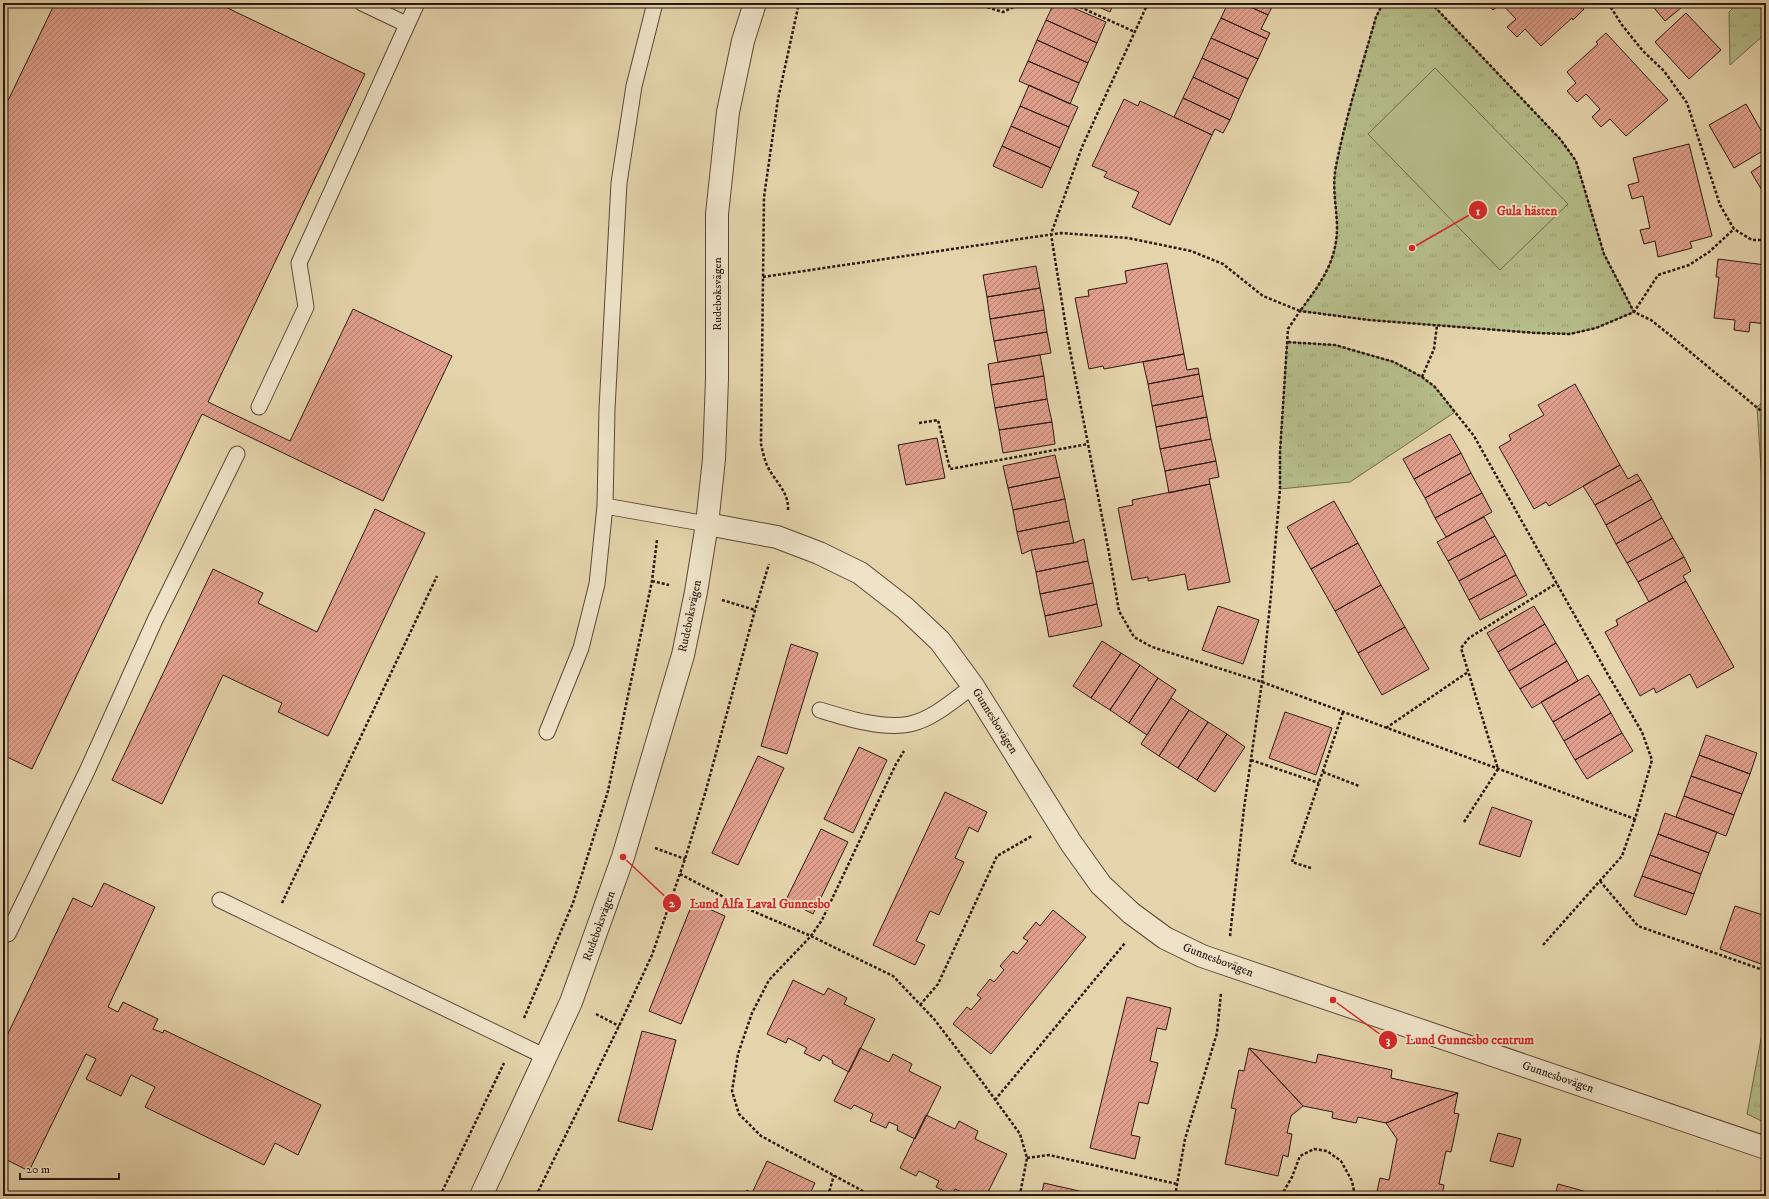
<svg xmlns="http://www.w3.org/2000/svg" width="1769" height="1199" viewBox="0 0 1769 1199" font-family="'IM FELL DW Pica',serif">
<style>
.park{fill:url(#park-tufts);stroke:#706a4c}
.pitch{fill:#b5bd89;stroke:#706a4c}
.building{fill:url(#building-hatch);stroke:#2b1810}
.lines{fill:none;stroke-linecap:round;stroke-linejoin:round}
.service-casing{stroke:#5a4737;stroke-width:17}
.minor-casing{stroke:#5a4737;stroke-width:24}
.tertiary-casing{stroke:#5a4737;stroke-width:24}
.path{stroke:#2b1810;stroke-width:2.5;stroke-dasharray:3 2;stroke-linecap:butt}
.service{stroke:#eee3c8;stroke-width:15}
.minor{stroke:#eee3c8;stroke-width:22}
.tertiary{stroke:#eee3c8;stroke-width:22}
.labels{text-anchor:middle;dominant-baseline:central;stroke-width:3.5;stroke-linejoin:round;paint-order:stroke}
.street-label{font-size:12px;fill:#2b1810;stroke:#eee3c8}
.leader{fill:none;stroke:#d62828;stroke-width:1.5}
.callout-dot{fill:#d62828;stroke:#eee3c8;stroke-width:1.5}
.mark-label{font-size:12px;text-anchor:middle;font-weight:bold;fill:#fff}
.callout-label{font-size:13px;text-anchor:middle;font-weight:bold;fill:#d62828;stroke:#eee3c8;stroke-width:3.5;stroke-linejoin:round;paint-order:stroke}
</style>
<defs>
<pattern id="park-tufts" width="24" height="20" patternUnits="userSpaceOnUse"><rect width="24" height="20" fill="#b5bd89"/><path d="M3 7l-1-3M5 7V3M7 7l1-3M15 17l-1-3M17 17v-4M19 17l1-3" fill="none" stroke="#9ca275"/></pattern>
<pattern id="building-hatch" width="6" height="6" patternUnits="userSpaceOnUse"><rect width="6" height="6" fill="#e1a08d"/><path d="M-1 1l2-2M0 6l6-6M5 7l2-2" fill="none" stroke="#b78172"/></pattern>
</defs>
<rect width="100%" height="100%" fill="#e5d4ab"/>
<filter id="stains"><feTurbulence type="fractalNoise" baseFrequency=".005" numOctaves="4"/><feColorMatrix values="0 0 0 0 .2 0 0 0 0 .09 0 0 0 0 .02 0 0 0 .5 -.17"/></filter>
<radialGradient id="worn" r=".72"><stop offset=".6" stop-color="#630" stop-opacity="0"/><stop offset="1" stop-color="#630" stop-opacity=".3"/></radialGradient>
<path class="park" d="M1383,3H1431L1561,140L1576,161L1604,254L1634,312L1596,328L1570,334L1536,333L1369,320L1300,311C1321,283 1338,260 1337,224C1336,203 1332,187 1336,166C1346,116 1362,66 1376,17Z
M1738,3H1766V33L1730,65L1729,12Z
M1287,342L1335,345L1394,362L1422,377L1435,387L1455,412L1350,482L1280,489V452Z
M1766,399V543L1757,407Z
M1766,1012V1123L1747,1114Z"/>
<path class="pitch" d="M1435,68L1568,204L1500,270L1368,134Z"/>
<path class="building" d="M55,3H217L365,74L208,402L290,441L353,309L452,356L383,501L202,414L32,769L3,755V111Z
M1054,3H1062L1106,22L1097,43L1046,20Z
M1090,3H1114L1110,12Z
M1228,3H1242L1268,15L1261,29L1270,33L1267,39L1221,18Z
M1242,3H1274L1268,15Z
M1487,3H1579L1584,9L1573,20L1572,18L1541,46L1525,29L1517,37L1507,27L1516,19L1501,3L1493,10Z
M1650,3H1687L1665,21Z
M1686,13L1721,50L1689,79L1655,42Z
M1221,18L1267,39L1258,59L1211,38Z
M1046,20L1097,43L1088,63L1037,40Z
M1606,33L1668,100L1626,136L1610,119L1601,127L1592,117L1600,109L1586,94L1577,102L1567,91L1576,83L1567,72L1598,44L1596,42Z
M1211,38L1258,59L1248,79L1202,58Z
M1037,40L1088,63L1079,83L1028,61Z
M1202,58L1248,79L1239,99L1193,77Z
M1028,61L1079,83L1070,104L1019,81Z
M1193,77L1239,99L1230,120L1183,98Z
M1029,85L1078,107L1069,127L1020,106Z
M1183,98L1230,120L1223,133L1215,129L1212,135L1174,117Z
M1124,99L1138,106L1140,101L1212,135L1170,225L1132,207L1139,192L1104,177L1107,172L1092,166Z
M1746,104L1766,139V149L1734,168L1709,125Z
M1020,106L1069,127L1060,148L1011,126Z
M1011,126L1060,148L1051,168L1002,146Z
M1689,144L1712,236L1690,242L1692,248L1658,257L1655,241L1644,244L1640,230L1650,228L1643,196L1632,199L1628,185L1639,182L1633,158Z
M1002,146L1051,168L1042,188L993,166Z
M1766,162V197L1751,172Z
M1718,259L1766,265V324L1750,322L1749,332L1734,330L1735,320L1714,318L1719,277H1716Z
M1167,263L1184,354L1104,369L1103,366L1089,369L1075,298L1089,296L1088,290L1127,283L1125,271Z
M1036,266L1040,288L987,297L983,275Z
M1040,288L1044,310L990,319L987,297Z
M1044,310L1047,332L994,341L990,319Z
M1047,332L1051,353L998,362L994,341Z
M1184,354L1187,370L1198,368L1199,374L1148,384L1143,362Z
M1040,355L1044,376L991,385L988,364Z
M1199,374L1203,396L1152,406L1148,384Z
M1044,376L1047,399L995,408L991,385Z
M1575,384L1620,465L1549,506L1546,502L1534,509L1499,447L1511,440L1509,435L1544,415L1538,405Z
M1203,396L1207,417L1156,427L1152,406Z
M1047,399L1052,422L999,430L995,408Z
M1207,417L1211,439L1160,449L1156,427Z
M1052,422L1055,444L1003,453L999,430Z
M1450,434L1461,453L1414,479L1403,459Z
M937,438L945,478L906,485L898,445Z
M1211,439L1216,461L1165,471L1160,449Z
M1461,453L1471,473L1425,498L1414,479Z
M1055,455L1060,477L1008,488L1003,466Z
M1216,461L1219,477L1209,479L1210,484L1169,493L1165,471Z
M1620,465L1628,479L1637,474L1641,480L1595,505L1583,486Z
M1471,473L1482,493L1435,518L1425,498Z
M1060,477L1065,499L1013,510L1008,488Z
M1641,480L1652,499L1606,525L1595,505Z
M1210,484L1230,582L1188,590L1185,574L1148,581V577L1132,580L1118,508L1133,505L1132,500Z
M1482,493L1492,512L1446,537L1435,518Z
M1065,499L1069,521L1017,532L1013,510Z
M1652,499L1662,518L1616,544L1606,525Z
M1334,501L1358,543L1311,569L1287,527Z
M375,509L425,533L328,736L278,712L282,703L223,675L162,804L112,780L213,569L263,593L258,603L317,632Z
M1484,517L1495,536L1448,561L1437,542Z
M1662,518L1673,538L1627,563L1616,544Z
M1069,521L1074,543L1031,550L1022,554L1017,532Z
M1495,536L1506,555L1459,581L1448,561Z
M1673,538L1684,557L1638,582L1627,563Z
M1084,539L1088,561L1036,572L1031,550L1074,543Z
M1358,543L1381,585L1335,611L1311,569Z
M1506,555L1516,575L1469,600L1459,581Z
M1684,557L1691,571L1683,576L1686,581L1649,602L1638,582Z
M1088,561L1093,583L1040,594L1036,572Z
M1516,575L1527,595L1480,620L1469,600Z
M1686,581L1734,667L1697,688L1690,674L1656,693L1654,688L1640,696L1605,632L1618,625L1616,620Z
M1093,583L1097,604L1045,616L1040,594Z
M1381,585L1405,627L1358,653L1335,611Z
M1097,604L1102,626L1049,637L1045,616Z
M1218,606L1259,620L1243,664L1202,650Z
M1534,606L1545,624L1498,652L1487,633Z
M1545,624L1556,643L1509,671L1498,652Z
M1405,627L1429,669L1382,695L1358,653Z
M1102,641L1121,653L1091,698L1073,686Z
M1556,643L1567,661L1520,689L1509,671Z
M791,644L818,653L787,754L761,746Z
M1121,653L1140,665L1110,710L1091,698Z
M1567,661L1578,681L1532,708L1520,689Z
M1140,665L1158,678L1129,723L1110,710Z
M1588,675L1600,694L1553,722L1541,702Z
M1158,678L1176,690L1147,735L1129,723Z
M1600,694L1611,713L1564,741L1553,722Z
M1171,698L1189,710L1159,756L1141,744Z
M1189,710L1208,722L1178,768L1159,756Z
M1285,712L1332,728L1316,775L1269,758Z
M1611,713L1622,733L1575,760L1564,741Z
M1208,722L1227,734L1197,780L1178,768Z
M1622,733L1633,751L1587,779L1575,760Z
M1227,734L1245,747L1215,792L1197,780Z
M1706,735L1757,753L1750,774L1699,755Z
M859,747L887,760L853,833L824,819Z
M1699,755L1750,774L1742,794L1691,776Z
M758,756L784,768L738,865L712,853Z
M1691,776L1742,794L1734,815L1684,796Z
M945,792L987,812L978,832L969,827L955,858L964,862L939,915L930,911L916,941L925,945L915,965L873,945Z
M1684,796L1734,815L1726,836L1676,817Z
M1492,807L1532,821L1520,857L1479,844Z
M1665,813L1717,832L1709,853L1658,834Z
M821,829L848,842L813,914L786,900Z
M1658,834L1709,853L1701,874L1650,855Z
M1650,855L1701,874L1694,894L1642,876Z
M1642,876L1694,894L1686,915L1634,896Z
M104,883L155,907L108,1007L118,1012L123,1002L158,1019L153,1029L163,1033L164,1030L321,1105L298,1155L275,1143L264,1165L145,1107L155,1087L131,1075L121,1096L86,1079L96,1059L86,1054L29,1171L3,1158V1044L73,898L92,907Z
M693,902L725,916L681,1024L649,1011Z
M1735,906L1766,916V948L1761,964L1720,949Z
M1053,910L1086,937L991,1054L953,1024L967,1007L971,1010L981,998L977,995L990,979L994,982L1004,970L1000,966L1013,951L1017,954L1028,941L1023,938L1036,922L1040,926Z
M793,980L824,995L828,988L847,998L844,1004L875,1019L849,1072L832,1063L833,1061L823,1055L820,1061L804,1053L807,1048L788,1038L786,1043L767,1034Z
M1127,997L1171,1008L1166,1030L1157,1028L1150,1061L1158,1063L1148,1104L1139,1102L1131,1135L1140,1137L1135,1159L1090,1148Z
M642,1031L676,1040L652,1130L618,1121Z
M860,1048L889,1062L893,1054L912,1064L909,1071L941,1087L915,1139L897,1130L898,1126L889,1122L886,1128L870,1121L873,1114L854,1105L851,1109L834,1101Z
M1249,1048L1316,1063L1318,1054L1392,1070L1391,1078L1458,1093L1386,1123L1358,1117L1356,1123L1332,1118L1333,1112L1303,1106Z
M1249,1048L1303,1106L1291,1116L1287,1133L1292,1134L1288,1157L1283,1155L1278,1176L1225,1164L1236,1109L1231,1108L1239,1070L1244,1071Z
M1458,1093L1454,1113L1459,1114L1451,1152L1446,1151L1439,1184L1444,1185L1442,1196H1376L1380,1178L1389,1180L1397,1139L1386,1123Z
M926,1115L955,1129L959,1121L978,1131L975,1139L1007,1154L986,1196H965L966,1194L955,1189L952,1195L936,1187L939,1181L919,1171L916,1176L900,1168Z
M1498,1133L1521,1139L1513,1167L1490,1161Z
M767,1161L815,1183L809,1196H744L747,1190L752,1193Z
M1044,1183L1101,1196H1041Z
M1558,1184L1587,1192L1586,1196H1555Z
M1717,1191L1736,1196H1716Z"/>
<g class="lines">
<defs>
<path id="service" d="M362,3L406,24
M655,3L634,86L619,183L607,409L605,506L707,524
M259,407L306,307L299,263L417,3
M820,710C846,718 884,730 910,724C933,719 954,700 973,686
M547,732L581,648L597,584L605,506
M220,900L546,1057
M3,931L8,934L87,771L155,620L237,454"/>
<path id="minor" d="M707,524L777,537L819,553L860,573L905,608L940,641L973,686L1071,843L1101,885L1131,913L1165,938L1202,956L1766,1148"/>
<path id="tertiary" d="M481,1196L571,1002L623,857L683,655L696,592L707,524L714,459L717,379V214L728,112L743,41L755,3"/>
</defs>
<use href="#service" class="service-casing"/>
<use href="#minor" class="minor-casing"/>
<use href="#tertiary" class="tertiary-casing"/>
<path class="path" d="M973,3L1003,12L1022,3
M1071,3L1135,32
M1148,3L1082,147L1051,234L1068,340L1109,553L1119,611L1134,637L1152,647L1262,682L1635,819L1652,760L1642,732L1607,673L1474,436L1435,387L1422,377L1394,362L1335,345L1287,342
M1431,3L1561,140L1576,161L1604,254L1634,312L1651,320L1671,336L1766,415
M1608,3L1622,25L1643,51L1664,71L1687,103L1720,205L1734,229L1752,240H1766
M763,277L1061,233L1128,238L1191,251L1223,264L1263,296L1300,311C1321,283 1338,260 1337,224C1336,203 1332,187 1336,166C1346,116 1362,66 1376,17L1383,3
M1422,377L1434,349L1437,325
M919,423L938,420L950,469L1088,444
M788,510C789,494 778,484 770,471C765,463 763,453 761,444L764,197L778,99L799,3
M652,581L669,585
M722,600L755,610
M1386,728L1468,672
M1251,760L1319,783
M1323,772L1359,786
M1464,822L1498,769L1461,648L1469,638L1557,583
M655,848L685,859
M1311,868L1292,862L1343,712
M680,874L743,907L811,936L893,976L934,1019L983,1083L1020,1134L1027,1158L1021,1189L1019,1196
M1600,881L1638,926L1766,971
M282,903L437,576
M1230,936L1244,808L1262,682L1271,595L1280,489V452L1288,329L1300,311L1369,320L1536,333L1570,334L1596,328L1634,312L1658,275L1689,265L1709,252L1734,229
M1543,945L1622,856L1635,819
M920,1005L938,984L997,856L1032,836
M596,1014L619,1026
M524,1018L573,903L608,791L652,581L657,540
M995,1100L1125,943
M1027,1158L1049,1155L1177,1184
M440,1196L504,1063
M536,1196L619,1026L652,955L685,859L706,790L755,610L769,564
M828,1196L834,1175
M872,1196L761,1136L739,1114L732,1091L738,1054L752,1013L769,980L811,936L822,920L896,764L904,751
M1175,1196L1185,1139L1217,1033L1221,993
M1281,1196L1292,1177L1300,1156L1314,1149L1327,1151L1341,1161L1352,1181L1355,1196"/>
<use href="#service" class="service"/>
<use href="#minor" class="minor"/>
<use href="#tertiary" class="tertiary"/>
</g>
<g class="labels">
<g class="street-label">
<text transform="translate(717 294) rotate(-90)">Rudeboksvägen</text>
<text transform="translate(690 616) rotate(-78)">Rudeboksvägen</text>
<text transform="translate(995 721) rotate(58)">Gunnesbovägen</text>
<text transform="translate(599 926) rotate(-70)">Rudeboksvägen</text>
<text transform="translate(1218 960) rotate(21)">Gunnesbovägen</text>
<text transform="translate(1558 1077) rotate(19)">Gunnesbovägen</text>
</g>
</g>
<path class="leader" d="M1412 248L1478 210M623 857L672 903M1333 1000L1388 1040"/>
<g class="callout-dot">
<circle cx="1412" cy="248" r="4"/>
<circle cx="623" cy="857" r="4"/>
<circle cx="1333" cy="1000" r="4"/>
<circle cx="1478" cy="210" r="10"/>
<circle cx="672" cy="903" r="10"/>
<circle cx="1388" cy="1040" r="10"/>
</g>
<g class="mark-label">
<text x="1478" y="215">1</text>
<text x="672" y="907">2</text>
<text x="1388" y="1044">3</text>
</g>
<g class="callout-label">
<text x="1527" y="215">Gula hästen</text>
<text x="760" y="908">Lund Alfa Laval Gunnesbo</text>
<text x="1470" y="1044">Lund Gunnesbo centrum</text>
</g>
<rect width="1769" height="1199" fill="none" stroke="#e5d4ab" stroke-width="16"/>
<rect x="4" y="4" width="1761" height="1191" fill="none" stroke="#2b1810" stroke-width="2"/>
<rect x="8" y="8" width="1753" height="1183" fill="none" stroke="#2b1810"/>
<path d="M20 1173v6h99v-6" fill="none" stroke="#2b1810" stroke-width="2"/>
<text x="26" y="1173" font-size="12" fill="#2b1810" stroke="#eee3c8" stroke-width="3" paint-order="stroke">20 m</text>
<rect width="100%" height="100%" filter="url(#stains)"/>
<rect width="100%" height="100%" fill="url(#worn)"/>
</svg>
